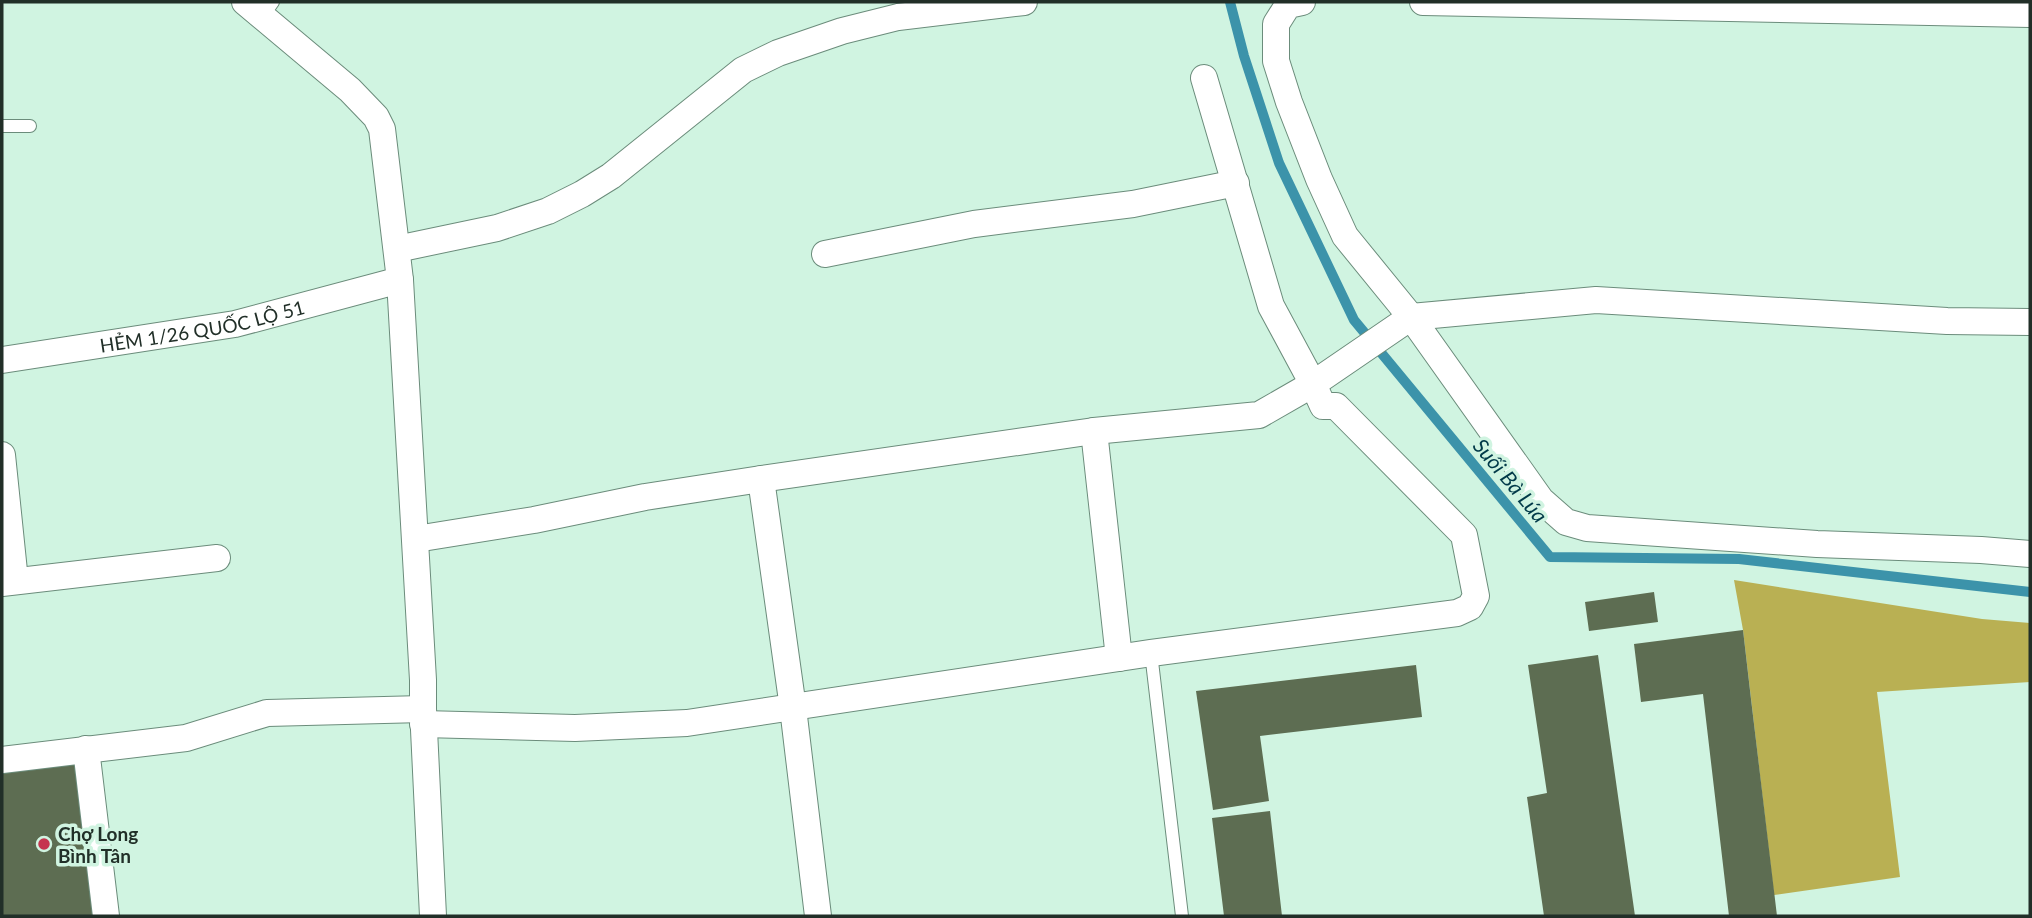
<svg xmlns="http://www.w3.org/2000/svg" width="2032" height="918" viewBox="0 0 2032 918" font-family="Lato,sans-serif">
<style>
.forest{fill:#b9b053}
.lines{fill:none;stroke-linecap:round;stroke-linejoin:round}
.stream{stroke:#3c93aa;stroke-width:10}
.building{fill:#5d6d52}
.service-casing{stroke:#6b8c7b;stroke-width:14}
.minor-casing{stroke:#6b8c7b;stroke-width:28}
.service{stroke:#fff;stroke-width:12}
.minor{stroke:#fff;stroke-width:26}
.poi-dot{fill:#c5354f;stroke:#d0f4e1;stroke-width:2.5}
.labels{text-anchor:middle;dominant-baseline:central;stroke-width:7;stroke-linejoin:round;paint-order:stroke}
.street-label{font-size:19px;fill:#212f28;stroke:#d0f4e1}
.poi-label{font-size:19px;font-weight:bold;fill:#212f28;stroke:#d0f4e1;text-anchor:start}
.water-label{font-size:21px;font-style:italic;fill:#013948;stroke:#d0f4e1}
</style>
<rect width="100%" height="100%" fill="#d0f4e1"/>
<path class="forest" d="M1734,580L1982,619L2030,623V682L1877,692L1900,877L1774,895L1743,630Z"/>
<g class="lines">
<path class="stream" d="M1230,2L1244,56L1279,163L1354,320L1550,557L1739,559L2030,592"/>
</g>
<path class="building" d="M1654,592L1658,622L1589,631L1585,602Z
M1743,630L1751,699L1777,916H1729L1703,694L1641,702L1634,644Z
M1598,655L1635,916H1544L1527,797L1547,793L1528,665Z
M1416,665L1422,717L1260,736L1269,801L1213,810L1196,691Z
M76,761L94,916H2V771Z
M1270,811L1282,916H1224L1212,818Z"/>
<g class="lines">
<defs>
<path id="service" d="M263,16L273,2
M2,126H30
M1151,653L1182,916"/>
<g id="minor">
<path d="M245,2L350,90L376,117L382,129L400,280L423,680V709L433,916"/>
<path d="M1302,2L1288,5L1276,24V61L1289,102L1319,179L1345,236L1411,317L1541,500L1566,522L1587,528L1817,544L1981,550L2030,554"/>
<path d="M1423,2L2030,14"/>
<path d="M1204,78L1271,306L1313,384L1411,317L1596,300L1947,321L2030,322"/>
<path d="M397,249L497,228L548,211L582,194L611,176L743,70L778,53L842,31L898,17L1024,2"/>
<path d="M825,254L974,224L1133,204L1236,183"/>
<path id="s1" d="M2,360L235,324L400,280"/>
<path d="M1094,431L1119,658"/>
<path d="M2,455L15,581"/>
<path d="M761,479L793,708L818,916"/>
<path d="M416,539L534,520L645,497L761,479L1094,431L1259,415L1313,384L1323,406H1336L1464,535L1476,596L1470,607L1457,613L1151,653L687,723L575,728L423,724"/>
<path d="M2,583L217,558"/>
<path d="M86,749L106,916"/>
<path d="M2,760L186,738L267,713L423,709"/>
</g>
</defs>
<use href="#service" class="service-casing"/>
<use href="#minor" class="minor-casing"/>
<use href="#service" class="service"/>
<use href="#minor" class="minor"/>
</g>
<circle class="poi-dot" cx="44" cy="844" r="7"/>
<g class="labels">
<g class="street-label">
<text stroke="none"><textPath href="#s1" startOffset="203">HẺM 1/26 QUỐC LỘ 51</textPath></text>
</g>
<g class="poi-label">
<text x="58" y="833">Chợ Long<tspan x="58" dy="22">Bình Tân</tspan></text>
</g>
<g class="water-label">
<text transform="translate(1511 480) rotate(50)">Suối Bà Lúa</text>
</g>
</g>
<rect width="2032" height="918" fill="none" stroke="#212f28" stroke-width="7"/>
</svg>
